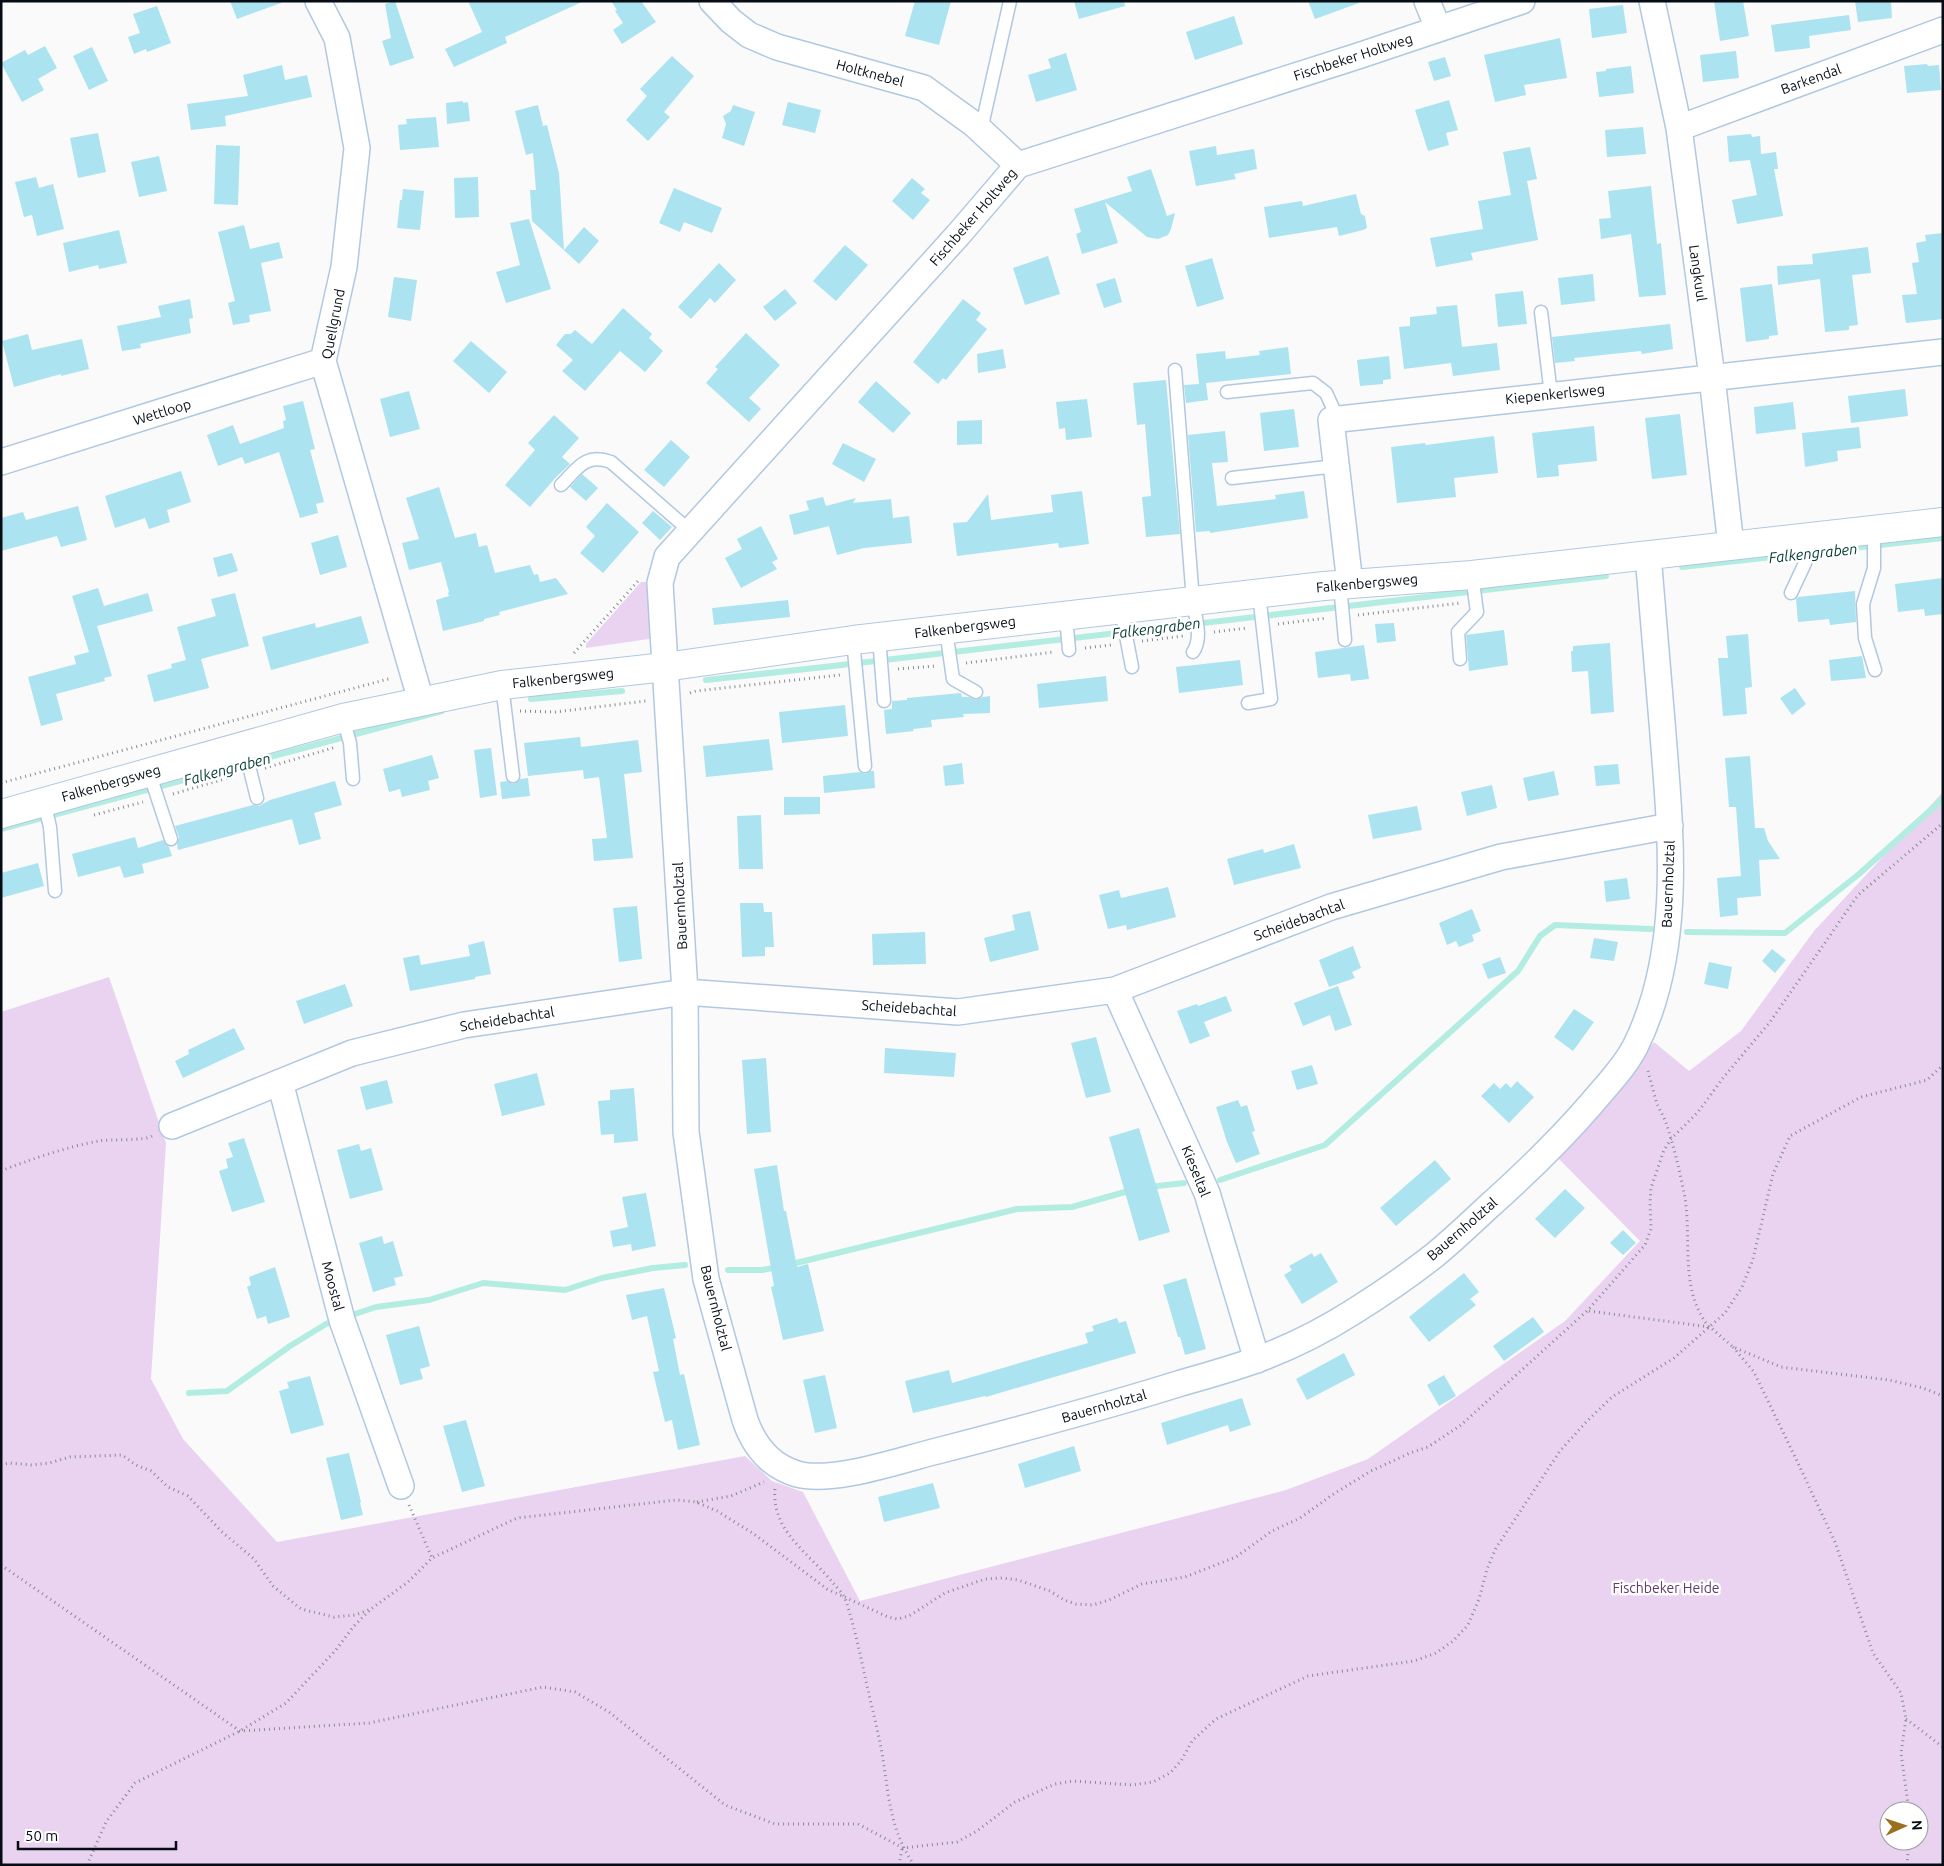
<svg xmlns="http://www.w3.org/2000/svg" width="1944" height="1866" viewBox="0 0 1944 1866" font-family="Ubuntu,sans-serif">
<style>
.green{fill:#e9d3f0;fill-rule:evenodd}
.lines{fill:none;stroke-linecap:round;stroke-linejoin:round}
.stream{stroke:#b3ede1;stroke-width:6}
.building{fill:#abe3f1}
.service-casing{stroke:#b1c8e0;stroke-width:15}
.minor-casing{stroke:#b1c8e0;stroke-width:28}
.tertiary-casing{stroke:#b1c8e0;stroke-width:30}
.path{stroke:#898c90;stroke-width:3;stroke-dasharray:1 4;stroke-linecap:butt}
.service{stroke:#fff;stroke-width:12}
.minor{stroke:#fff;stroke-width:25}
.tertiary{stroke:#fff;stroke-width:28}
.labels{text-anchor:middle;dominant-baseline:central;stroke-width:5;stroke-linejoin:round;paint-order:stroke}
.street-label{font-size:14px;fill:#050c14;stroke:#fff}
.park-label{font-size:14px;fill:#603a6b;stroke:#fff}
.water-label{font-size:15px;font-style:italic;fill:#053b33;stroke:#fff}
</style>
<rect width="100%" height="100%" fill="#fafafa"/>
<path class="green" d="M641,582H651L653,634L649,639L586,648V644Z
M1943,792V1865H1V1012L109,977L166,1143L151,1379L183,1439L277,1542L745,1456L772,1481L803,1492L860,1601L1286,1490L1368,1459L1565,1321L1640,1241L1557,1157L1654,1042L1689,1071L1741,1031L1814,931ZM1889,1811H1919V1841H1889Z"/>
<g class="lines">
<path class="stream" d="M1682,567L1943,538
M706,680C1006,648 1305,609 1606,576
M531,699L622,691
M1,829L442,711
M1687,932L1785,933L1859,874L1943,799
M1220,1180L1325,1145L1518,971L1540,936L1555,925L1651,929
M1149,1187L1184,1183
M788,1265L1017,1209L1072,1207L1132,1190
M728,1270H762L779,1267
M346,1317L376,1307L429,1300L483,1283L565,1290L602,1278L653,1268L685,1265
M189,1393L227,1391L290,1346L326,1324L337,1320"/>
</g>
<path class="building" d="M230,1H281V3L237,19Z
M395,1L414,58L390,66L382,41L391,38L385,4Z
M468,1H584L505,37L507,43L454,67L445,49L482,32Z
M611,1H641L656,22L622,44L613,30L623,23L615,11L617,10Z
M915,1H951L939,45L905,36Z
M1074,1H1124L1125,6L1079,19Z
M1308,1H1359V3L1315,19Z
M1714,1H1743L1749,36L1720,41Z
M1855,1H1891L1892,18L1858,22Z
M1623,5L1627,33L1592,38L1589,9Z
M157,6L171,43L147,52L146,49L134,54L128,37L140,33L133,14Z
M1849,15L1851,30L1809,36L1810,48L1775,52L1771,25Z
M1234,16L1243,44L1195,60L1186,32Z
M1560,38L1567,78L1524,85L1526,95L1495,102L1484,55Z
M45,46L57,68L38,79L44,90L22,102L1,63L25,50L28,55Z
M92,47L108,81L89,90L73,56Z
M1736,51L1739,78L1703,82L1700,55Z
M1066,53L1077,90L1036,102L1028,75L1051,68L1048,59Z
M672,56L694,76L664,112L670,117L648,141L626,120L647,96L640,89Z
M1445,57L1451,76L1434,81L1428,62Z
M1927,64L1928,66L1939,65L1941,90L1907,93L1904,66Z
M282,65L285,80L307,75L312,97L225,116L226,126L191,130L187,104L248,96L243,75Z
M1631,66L1634,93L1599,97L1596,72L1606,71V69Z
M1449,100L1458,130L1446,133L1449,145L1428,151L1415,110Z
M463,101V103L468,102L470,121L447,124L446,103Z
M788,102L821,110L815,133L782,125Z
M538,105L543,126L547,125L559,173L564,250L584,227L599,241L579,264L532,221L530,190H536L533,153L526,155L515,111Z
M733,105L755,112L744,146L722,138L726,124L723,116L731,111Z
M436,117L439,147L400,150L398,125L407,124L406,119Z
M1643,127L1646,154L1607,157L1605,130Z
M98,133L106,172L78,178L70,138Z
M1751,134L1752,137L1760,136L1761,154L1776,152L1778,169H1774L1783,216L1737,224L1732,200L1757,195L1750,160L1729,162L1727,136Z
M216,145L240,146L238,205L214,204Z
M1216,146L1217,155L1254,149L1257,169L1234,174L1236,179L1196,186L1189,151Z
M1530,147L1537,179L1527,181L1538,240L1471,253L1473,260L1436,267L1430,238L1483,229L1478,201L1511,195L1503,152Z
M159,156L167,191L139,197L131,162Z
M1151,169L1167,216L1175,213L1171,229L1168,235L1158,239L1147,237L1105,202L1118,243L1082,254L1076,234L1081,232L1074,209L1132,191L1127,177Z
M36,177L39,188L53,184L64,229L37,236L32,215L24,217L15,182Z
M478,177L479,217L455,218L454,178Z
M912,178L925,189L921,193L930,200L913,220L892,201Z
M1651,186L1657,244L1661,243L1666,295L1639,297L1631,234L1601,239L1599,219L1611,218L1608,191Z
M674,188L722,208L712,233L684,222L680,232L659,223Z
M403,189L424,191L420,230L397,228L400,200H402Z
M1356,194L1361,214L1365,216L1367,228L1363,230L1339,236L1337,227L1269,238L1264,207L1302,201L1303,206Z
M529,219L551,289L506,303L496,272L520,265L510,223Z
M244,225L250,249L279,242L283,258L261,263L271,311L249,315L250,322L233,325L228,303L235,301L218,232Z
M119,230L127,263L99,269L98,265L69,272L63,243Z
M1943,233V319L1906,323L1902,295L1917,294L1912,263L1919,262L1916,243L1926,241L1925,235Z
M845,245L868,265L836,301L813,281Z
M1868,247L1871,273L1852,275L1858,325L1849,326V330L1825,332L1820,279L1778,285L1777,266L1813,264L1812,254Z
M1048,256L1060,294L1025,305L1013,268Z
M1212,258L1224,299L1197,307L1185,266Z
M719,263L736,280L715,303L710,298L691,319L678,307Z
M1593,274L1595,301L1561,305L1558,278Z
M394,277L417,280L411,321L388,317Z
M1115,278L1122,302L1104,308L1096,284Z
M1772,284L1778,335L1769,336V339L1746,342L1740,288Z
M785,289L797,303L775,321L763,307Z
M1523,291L1527,324L1498,327L1495,294Z
M190,299L193,318L189,319L191,333L140,344L141,348L122,351L117,326L161,317L158,306Z
M963,299L981,313L976,320L987,329L946,380L943,378L938,384L913,362Z
M1457,305L1462,347L1497,343L1500,370L1453,376L1451,363L1404,369L1399,327L1410,326V317L1437,314L1436,307Z
M623,308L652,334L649,338L663,351L645,372L620,351L585,391L562,371L573,360L556,345L565,334H571L575,330L592,344Z
M1670,324L1673,349L1642,354L1641,351L1574,358L1575,361L1555,363L1552,337Z
M746,333L780,365L749,398L761,409L749,422L706,383L718,369L715,367Z
M28,334L32,350L82,339L89,369L61,376V374L14,387L2,341Z
M471,341L507,372L489,393L453,361Z
M1288,347L1291,374L1206,383L1208,400L1186,403L1184,385L1199,384L1196,354L1225,351L1226,359L1260,355L1259,351Z
M1003,349L1006,368L978,373L977,354Z
M1389,356L1391,379L1383,380V384L1360,386L1357,360Z
M1166,380L1180,534L1146,537L1142,497L1151,496L1145,424L1137,425L1133,383Z
M876,381L911,413L893,433L858,402Z
M1905,389L1908,416L1851,423L1848,396Z
M409,391L420,429L390,437L380,399Z
M1087,399L1092,437L1066,440L1065,428L1059,429L1056,402Z
M303,401L315,449L310,450L324,502L316,504L318,513L300,518L279,452L245,464L242,457L218,466L207,435L233,425L240,444L284,428L283,421L286,420L283,406Z
M1793,402L1796,429L1756,434L1754,407Z
M1294,409L1299,447L1264,451L1260,413Z
M1680,414L1687,475L1652,479L1645,418Z
M554,415L579,438L562,457L570,464L557,476L530,507L505,485L535,450L528,443Z
M982,420V444L957,445V421Z
M1594,426L1597,461L1558,465L1559,476L1537,478L1532,433Z
M1859,427L1861,448L1837,451L1838,461L1805,467L1802,433Z
M1225,431L1228,462L1212,463L1217,506L1276,499L1275,495L1304,491L1308,518L1210,533V531L1196,532L1188,435Z
M1494,436L1498,473L1454,478L1456,497L1397,503L1391,447L1425,443L1426,445Z
M671,440L690,457L664,487L644,470Z
M843,443L876,459L864,482L832,464Z
M181,471L191,502L167,510L170,522L149,529L145,518L115,528L105,496Z
M582,474L598,488L586,501L570,487Z
M439,487L455,538L476,533L479,547L487,545L495,573L530,565L534,575L538,574L540,582L556,578L568,594L499,612L500,615L484,619V621L443,631L436,600L449,596L448,593L449,592L441,562L409,570L402,543L419,539L406,498Z
M1082,491L1089,544L1059,548L1058,543L957,556L953,523L967,522L988,494L991,520L1053,512L1051,495Z
M823,497L826,506L856,498L853,503L891,499L893,518L909,516L912,543L864,548L837,555L829,526L794,535L789,515L809,510L806,501Z
M607,503L639,532L603,573L580,553L595,536L586,527Z
M78,506L87,540L61,547L57,536L1,551V518L23,512L26,520Z
M653,511L672,527L660,540L642,523Z
M761,526L778,559L772,562L777,569L741,588L725,558L742,549L737,539Z
M338,535L347,567L320,575L311,543Z
M232,553L238,571L218,577L213,558Z
M1943,578V614L1925,616L1924,609L1898,612L1895,584Z
M98,588L104,606L148,593L153,611L97,626L112,676L104,678L105,681L56,694L63,720L41,726L28,677L76,664L74,656L89,652L72,596Z
M1855,591L1856,622L1830,625L1829,619L1798,622L1796,599L1798,597Z
M235,593L249,646L201,659L209,688L154,702L147,675L172,668L171,664L186,660L177,627L216,616L211,599Z
M788,600L790,617L714,625L712,608Z
M361,616L369,643L271,670L262,637L315,623L316,628Z
M1394,623L1396,641L1377,643L1375,624Z
M1504,630L1508,665L1469,671L1466,635Z
M1748,634L1752,687L1745,688L1747,714L1723,716L1718,658H1728L1726,636Z
M1610,643L1614,712L1591,714L1588,671L1572,672L1571,651H1573V646Z
M1364,645L1369,679L1351,681L1350,674L1318,678L1315,652Z
M1862,656L1866,678L1831,681L1829,660Z
M1240,660L1243,685L1179,693L1176,667Z
M1106,676L1108,701L1039,708L1037,684Z
M1795,688L1806,704L1792,715L1780,698Z
M961,693L962,697H969L976,700L983,697L990,696V713L963,714L964,717L931,720L932,727L913,729L914,731L886,734L884,710L892,709V701L907,700V698Z
M845,705L848,736L782,743L779,712Z
M580,737L581,747L638,740L642,772L624,774L633,858L594,861L592,839L607,838L599,777L584,779L583,770L528,776L524,743Z
M769,739L773,770L706,777L703,746Z
M491,748L497,795L480,798L474,750Z
M432,755L439,778L428,781L430,790L402,797L400,789L389,792L383,769Z
M1750,756L1755,828H1764L1768,841L1780,859L1759,860L1761,896L1737,898L1738,915L1720,917L1717,878L1741,876L1736,807H1729L1725,758Z
M962,763L964,784L945,786L943,766Z
M1618,764L1620,784L1596,786L1594,766Z
M871,771H874L875,788L824,793L823,776L860,772L865,774Z
M1554,771L1559,795L1528,801L1523,778Z
M528,778L530,796L502,799L500,782L507,781L513,784L520,779Z
M335,781L342,805L314,813L321,839L299,845L292,819L178,850L177,844L179,837L175,826L253,805L259,806L270,800Z
M1492,785L1497,808L1467,816L1461,792Z
M784,797H820V814L784,815Z
M1417,806L1422,830L1373,839L1368,815Z
M761,815L763,869H739L737,816Z
M135,837L138,848L163,840L169,847L172,856L142,864L144,873L124,878L120,866L78,877L72,854Z
M1294,844L1301,868L1234,885L1227,859L1263,849L1264,853Z
M38,863L44,886L1,898V873Z
M1627,878L1630,899L1606,902L1604,881Z
M1168,887L1176,917L1127,930L1126,925L1108,929L1099,895L1119,890L1121,898Z
M740,903H763L764,912H772L774,947H765V956L742,957Z
M637,906L642,959L619,962L613,908Z
M1472,909L1481,931L1472,935L1474,941L1459,947L1456,941L1447,945L1439,923Z
M1030,911L1039,950L990,962L984,938L1015,930L1012,915Z
M925,932L926,964L873,965L872,934Z
M1594,938L1618,942L1614,961L1590,958Z
M484,941L491,974L475,977V979L410,991L403,958L419,955L421,965L470,956L468,945Z
M1353,946L1361,968L1352,972L1355,978L1329,987L1319,960Z
M1772,949L1786,960L1775,973L1762,961Z
M1500,957L1506,973L1488,979L1482,964Z
M1709,962L1732,967L1728,989L1704,984Z
M345,984L353,1006L304,1024L296,1001Z
M1338,986L1352,1025L1335,1031L1330,1015L1303,1026L1294,1003Z
M1226,996L1232,1011L1204,1022L1210,1036L1190,1044L1177,1011L1197,1004L1198,1006Z
M1574,1009L1594,1022L1573,1051L1554,1037Z
M234,1028L245,1049L183,1078L175,1061L189,1054L188,1050Z
M1096,1037L1111,1092L1086,1098L1071,1043Z
M885,1048L956,1053L954,1077L884,1073Z
M766,1058L771,1132L747,1134L742,1060Z
M1312,1065L1318,1084L1297,1090L1291,1071Z
M537,1073L545,1105L502,1116L494,1084Z
M387,1080L393,1103L366,1110L360,1087Z
M1517,1081L1534,1097L1509,1123L1481,1096L1494,1083L1500,1089L1506,1083L1511,1088Z
M634,1088L638,1141L614,1143V1134L601,1135L598,1101L610,1100V1090Z
M1238,1100L1241,1107L1247,1105L1255,1131L1252,1132L1260,1154L1236,1163L1227,1142L1216,1107Z
M1139,1128L1170,1232L1139,1241L1109,1137Z
M244,1138L265,1202L232,1212L219,1171L228,1168L226,1159L233,1157L228,1143Z
M359,1144L361,1151L371,1148L383,1190L350,1199L337,1150Z
M1435,1160L1451,1179L1396,1226L1380,1208Z
M777,1165L784,1211H786L797,1267L808,1264L824,1331L783,1340L771,1287L774,1286L754,1169Z
M1565,1189L1585,1208L1555,1238L1535,1219Z
M646,1193L656,1246L632,1251L631,1244L613,1247L610,1231L628,1227L622,1197Z
M1623,1230L1636,1243L1623,1255L1610,1243Z
M382,1236L384,1244L393,1241L403,1276L394,1278L396,1285L373,1292L359,1243Z
M1312,1253L1314,1257L1321,1253L1338,1282L1302,1304L1284,1275L1292,1270L1289,1266Z
M275,1267L290,1317L268,1324L266,1316L257,1319L247,1287L251,1285L249,1277Z
M1464,1273L1479,1292L1470,1299L1476,1305L1429,1342L1409,1317Z
M1186,1278L1206,1349L1185,1355L1180,1337H1178L1163,1285Z
M664,1288L676,1338L673,1339L680,1375L684,1374L700,1445L678,1450L672,1420L665,1422L653,1372L659,1371L647,1316L632,1320L626,1295Z
M1533,1317L1544,1332L1504,1361L1493,1346Z
M1117,1318L1119,1323L1126,1321L1136,1353L986,1397L985,1396L913,1413L905,1381L949,1370L952,1383L1050,1354L1088,1343L1085,1333L1094,1331L1092,1326Z
M419,1326L430,1366L420,1369L423,1379L400,1385L386,1335Z
M1344,1353L1355,1375L1307,1400L1296,1379Z
M825,1375L837,1428L815,1433L803,1380Z
M1444,1375L1456,1396L1439,1406L1427,1385Z
M310,1376L324,1425L291,1434L279,1391L289,1388L287,1382Z
M1242,1398L1251,1425L1230,1432L1228,1425L1167,1445L1161,1423Z
M466,1420L485,1486L462,1492L443,1426Z
M1074,1446L1081,1471L1025,1488L1018,1464Z
M349,1453L361,1502L360,1503L363,1515L341,1520L326,1458Z
M933,1483L940,1508L884,1522L878,1497Z"/>
<g class="lines">
<defs>
<path id="service" d="M981,130L1010,1
M1541,312L1551,395
M1175,370L1193,601C1195,617 1203,638 1193,652
M1227,392L1313,383L1326,393L1338,419
M1232,478L1336,466
M561,485C578,468 585,453 611,462L690,531
M1874,530V568L1863,604L1865,638L1875,670
M1340,585L1345,640
M1791,593L1805,563L1801,538
M1121,610L1132,667
M1066,616L1069,650
M946,630L953,679L976,692
M879,637L884,701
M853,640L865,766
M1460,659L1458,632L1477,612L1472,575
M502,685L513,776
M1248,703L1271,699L1259,594
M343,718L350,743L353,779
M244,746L257,798
M149,772L171,839
M44,802L50,827L55,891"/>
<path id="minor" d="M318,1L337,38L357,148L344,267L323,361L421,701
M712,1L731,21L749,35L777,47L924,88L975,125L1018,165
M1427,1L1438,28
M1522,1L1358,56L1018,165L958,235L667,557L660,583L685,992L686,1132L706,1279L745,1420C754,1446 770,1466 797,1474C834,1484 903,1459 941,1450C1022,1429 1102,1408 1181,1383C1206,1376 1231,1369 1256,1360C1289,1348 1323,1331 1353,1312C1380,1295 1411,1274 1436,1254C1454,1239 1471,1223 1488,1207C1525,1174 1560,1140 1592,1103C1607,1085 1624,1068 1635,1047C1683,951 1671,837 1663,734C1658,674 1653,615 1648,555
M1652,1L1679,128L1712,377L1731,546
M1679,128L1943,30
M1,462L323,361
M1350,584L1331,420L1943,352
M1115,990L1207,1193L1257,1360
M280,1082L342,1320L401,1486
M172,1126L352,1053L464,1025L685,992L958,1012L1115,990L1331,907L1501,857L1670,826"/>
<path id="tertiary" d="M1,814L343,718L502,685L665,667L853,640L1324,586L1472,575L1943,522"/>
</defs>
<use href="#service" class="service-casing"/>
<use href="#minor" class="minor-casing"/>
<use href="#tertiary" class="tertiary-casing"/>
<path class="path" d="M1358,615L1461,603
M1278,624L1327,618
M1214,632L1247,628
M1142,641L1183,636
M1085,648L1111,645
M574,653L638,581
M966,663L1054,652
M898,669L935,666
M690,693L696,691L840,675
M520,711L555,712L646,701
M265,768L336,747
M1,783L392,678
M173,794L235,776
M94,815L143,802
M1648,1071C1651,1082 1654,1094 1657,1104C1661,1113 1666,1120 1668,1129C1674,1148 1679,1168 1683,1188C1694,1234 1677,1287 1709,1327
M1,1171C28,1160 70,1146 99,1141C111,1139 145,1141 152,1136
M1589,1311L1710,1327L1733,1347L1781,1367L1889,1380L1923,1388L1943,1396
M1733,1347L1754,1372L1797,1461L1835,1542L1873,1653L1901,1693L1906,1719L1901,1753L1909,1811
M1,1465L9,1463L32,1465L49,1463L70,1457L122,1455L136,1465L151,1471L168,1487L188,1496L221,1531L254,1559L273,1586L301,1609L334,1617L355,1615L371,1609L408,1582L432,1558L517,1518L676,1500L696,1502L717,1511L754,1534L827,1589L888,1617L898,1619L909,1616L945,1593L985,1579L1002,1578L1018,1580L1050,1591L1064,1600L1076,1604L1093,1605L1109,1600L1142,1584L1185,1577L1236,1557L1272,1531L1300,1518L1335,1493L1371,1471L1410,1453L1428,1447L1461,1425L1588,1310L1645,1245L1651,1229L1650,1203L1651,1188L1664,1150L1671,1139L1698,1112L1723,1078L1770,1022L1858,895L1943,823
M775,1489C771,1531 810,1554 833,1583C837,1588 844,1594 846,1601C855,1629 861,1658 867,1686C872,1708 878,1731 882,1753C889,1795 889,1828 914,1865
M697,1502L731,1496L764,1482
M409,1505L432,1558
M1,1565L240,1731L369,1723L543,1687L575,1692L609,1712L725,1805L775,1824H858L903,1848L957,1842L977,1831L1015,1802L1055,1784L1073,1781L1132,1785L1153,1782L1170,1773L1181,1761L1192,1741L1216,1719L1308,1676L1414,1661L1436,1653L1453,1641L1468,1625L1479,1599L1487,1569L1496,1548L1560,1451L1587,1421L1612,1397L1674,1358L1725,1313L1742,1287L1753,1259L1773,1174L1790,1136L1861,1097L1927,1080L1943,1065
M1906,1719L1943,1747
M87,1865L106,1822L135,1783L240,1731L286,1703L335,1651L354,1626L370,1610
M899,1865L902,1849
M1907,1865L1909,1841"/>
<use href="#service" class="service"/>
<use href="#minor" class="minor"/>
<use href="#tertiary" class="tertiary"/>
</g>
<g class="labels">
<g class="street-label">
<text transform="translate(1353 57) rotate(-18)">Fischbeker Holtweg</text>
<text transform="translate(870 73) rotate(15)">Holtknebel</text>
<text transform="translate(1811 79) rotate(-20)">Barkendal</text>
<text transform="translate(973 217) rotate(-49)">Fischbeker Holtweg</text>
<text transform="translate(1698 273) rotate(82)">Langkuul</text>
<text transform="translate(333 324) rotate(-79)">Quellgrund</text>
<text transform="translate(1555 394) rotate(-6)">Kiepenkerlsweg</text>
<text transform="translate(162 412) rotate(-17)">Wettloop</text>
<text transform="translate(1367 583) rotate(-5)">Falkenbergsweg</text>
<text transform="translate(965 627) rotate(-7)">Falkenbergsweg</text>
<text transform="translate(563 678) rotate(-6)">Falkenbergsweg</text>
<text transform="translate(111 783) rotate(-16)">Falkenbergsweg</text>
<text transform="translate(1668 884) rotate(-88)">Bauernholztal</text>
<text transform="translate(680 906) rotate(-93)">Bauernholztal</text>
<text transform="translate(1299 920) rotate(-20)">Scheidebachtal</text>
<text transform="translate(909 1008) rotate(4)">Scheidebachtal</text>
<text transform="translate(507 1019) rotate(-9)">Scheidebachtal</text>
<text transform="translate(1196 1171) rotate(68)">Kieseltal</text>
<text transform="translate(1462 1229) rotate(-41)">Bauernholztal</text>
<text transform="translate(333 1286) rotate(75)">Moostal</text>
<text transform="translate(716 1308) rotate(76)">Bauernholztal</text>
<text transform="translate(1104 1406) rotate(-16)">Bauernholztal</text>
</g>
<g class="park-label">
<text x="1666" y="1588">Fischbeker Heide</text>
</g>
<g class="water-label">
<text transform="translate(1813 553) rotate(-6)">Falkengraben</text>
<text transform="translate(1156 628) rotate(-7)">Falkengraben</text>
<text transform="translate(227 769) rotate(-15)">Falkengraben</text>
</g>
</g>
<rect width="1944" height="1866" fill="none" stroke="#050c14" stroke-width="5"/>
<g transform="translate(1904 1826) rotate(87)"><circle r="24" fill="#ffffff" stroke="#9b9ea1"/>
<path d="M0-4L9 19L0 12L-9 19Z" fill="#9c6f1f"/>
<text y="-8" font-size="14" font-weight="bold" text-anchor="middle" fill="#050c14">N</text>
</g>
<path d="M18 1841v8h158v-8" fill="none" stroke="#050c14" stroke-width="2.5"/>
<text x="25" y="1841" font-size="15" fill="#050c14" stroke="#ffffff" stroke-width="4" paint-order="stroke">50 m</text>
</svg>
